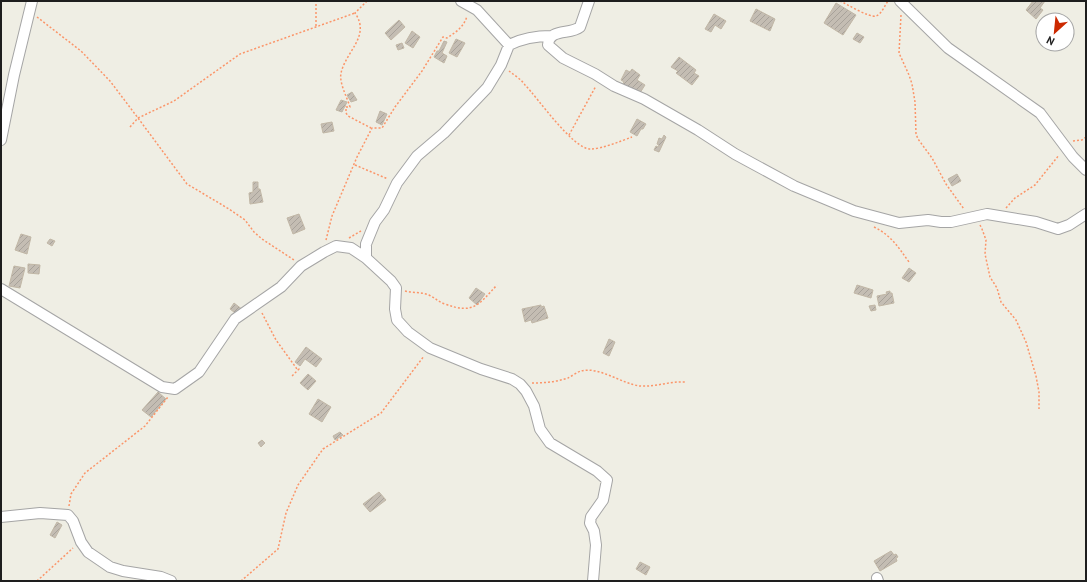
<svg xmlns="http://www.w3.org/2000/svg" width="1087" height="582" viewBox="0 0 1087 582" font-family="'PT Sans',sans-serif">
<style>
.building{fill:url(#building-hatch);stroke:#c1b7a6}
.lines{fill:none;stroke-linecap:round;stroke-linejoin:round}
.street-casing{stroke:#a5a5a5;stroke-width:12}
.path{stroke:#fb9569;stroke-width:1.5;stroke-dasharray:2 2;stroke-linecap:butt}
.street{stroke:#fff;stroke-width:10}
</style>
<defs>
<pattern id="building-hatch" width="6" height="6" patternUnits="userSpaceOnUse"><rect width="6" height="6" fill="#c4bdb3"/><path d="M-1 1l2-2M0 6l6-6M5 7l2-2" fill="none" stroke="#a8a29a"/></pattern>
</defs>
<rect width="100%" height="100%" fill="#efeee4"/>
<path class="building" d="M1033,1H1045L1040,8L1043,10L1036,19L1026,10Z
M836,3L856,15L843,35L824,23Z
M756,9L775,19L770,31L750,21Z
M714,14L726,21L721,29L715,25L711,32L705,29Z
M399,20L405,27L391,40L385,33Z
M412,31L420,37L413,48L405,43Z
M857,33L864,37L860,43L853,39Z
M456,39L465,43L457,57L449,53Z
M444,41L447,42L442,53L447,56L444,63L434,57L437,51H439Z
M402,43L404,48L398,50L396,45Z
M679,57L696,70L694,73L699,76L692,85L676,73L678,71L671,67Z
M632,69L640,75L637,80L645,85L638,96L622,85L624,82L621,80L626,70L630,72Z
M352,92L357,100L351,102L347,95Z
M341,100L347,102L342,112L336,110Z
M380,111L387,114L382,125L376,122Z
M637,119L646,124L643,129H641L637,136L630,132Z
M332,122L334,131L323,133L321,124Z
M664,135L666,137L659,152L654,150L656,146L658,147L659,145L657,144L659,138L662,139Z
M957,174L961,181L952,186L948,179Z
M253,182H258V189H260L263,202L250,204L249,193L253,192Z
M299,214L305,229L293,234L287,218Z
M21,234L31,237L27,254L15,250Z
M50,239L55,241L52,246L47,243Z
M28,264L40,265L39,274L28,273Z
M14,266L25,268L20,288L9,286Z
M909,268L916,273L909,282L902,278Z
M857,285L873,290L871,298L854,293Z
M476,288L485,294L477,305L469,298Z
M890,291V293H892L894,303L879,306L877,296L887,294L886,292Z
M234,303L243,310L239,316L230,309Z
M541,305V307L544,306L548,318L532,323L531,320L525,322L522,309Z
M875,305L876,310L871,311L869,306Z
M609,339L615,342L609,356L603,353Z
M306,347L322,359L316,367L305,359L300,366L295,362Z
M308,374L316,381L308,390L300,383Z
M158,392L166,399L151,417L142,410Z
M318,399L331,407L322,422L309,414Z
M340,432L343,435L335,440L333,436Z
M262,440L265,443L261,447L258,443Z
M379,492L386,500L370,512L363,504Z
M57,522L62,525L55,538L50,535Z
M891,551L894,555L896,554L898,557L896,558L897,561L880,571L874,561Z
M640,562L650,567L646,575L636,569Z"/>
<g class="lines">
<defs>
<path id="street" d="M461,1L477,10L509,45
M589,1L580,27C570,35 549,28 548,45L563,58L595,74L614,86L644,99L698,130L735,154L794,186L854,211L899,223L928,220L941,222H951L987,214L1036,222L1058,229L1069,225L1086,214
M900,1L948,48L1040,113L1073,157L1086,170
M551,36C536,36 523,38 509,45L501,65L487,88L444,133L417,156L397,183L384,210L375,222L366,244V258L391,281L396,288L395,309L397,320L408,332L430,348L481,369L512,379L520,384L526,391L534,406L540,429L550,443L597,471L607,480L603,500L591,517L590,523L594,531L596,545L593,581
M1,140L14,75L32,1
M1,289L162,387L175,389L199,372L235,319L281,287L301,266L324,252L336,246L351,248L366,258
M1,517L40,513L68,515L73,521L81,542L88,552L110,567L123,571L161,577L171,581
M877,578L878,581"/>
</defs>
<use href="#street" class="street-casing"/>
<path class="path" d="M367,1L355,13C371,36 346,51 341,73C339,83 347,97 350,107H346V113L348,116L371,128
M840,1C847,4 869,18 876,16C881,15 885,5 888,1
M901,15L899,53L909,75L912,84L915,102L916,134L918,139L932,158L946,184L964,209
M37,17L81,51L110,81L138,118L187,184L229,209L245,220L254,232L262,239L294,260
M316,26V1
M509,71C514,75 521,79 525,85C538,98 572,148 590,149C602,149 621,141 632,137
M130,127L138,118L174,101L240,54L355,13
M569,135L596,86
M1073,141L1082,140L1086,137
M355,165L388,179
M1006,208L1015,198L1035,185L1059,155
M980,225L982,229L986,240L985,254L990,277L997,288L1001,302L1016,320L1026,342L1036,376L1039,392V409
M874,227C892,236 898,247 909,262
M349,238L361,231
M326,240L332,216L357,157L372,128H382L395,107L422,71L443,37L447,38C456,32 464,27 467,16
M405,291C413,293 422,292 429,295C435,298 439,302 445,304C474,315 479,304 497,285
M262,313L276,340L297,369H299L292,376
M532,383C544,383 556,382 568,378C572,376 577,372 581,371C599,366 622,384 640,386C656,387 670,381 686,382
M69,506L71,494L85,473L145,426L168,397
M37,581L73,548
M241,581L278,549L286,513L298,485L323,449L381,413L424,356"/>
<use href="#street" class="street"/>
</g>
<rect width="1087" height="582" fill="none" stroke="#1e1e1e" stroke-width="4"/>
<g transform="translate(1055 32) rotate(207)"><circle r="19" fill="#ffffff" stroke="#a5a5a5"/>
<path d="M0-3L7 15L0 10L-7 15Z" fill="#cc2900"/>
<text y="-6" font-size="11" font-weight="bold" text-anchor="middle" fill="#1e1e1e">N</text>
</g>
</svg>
